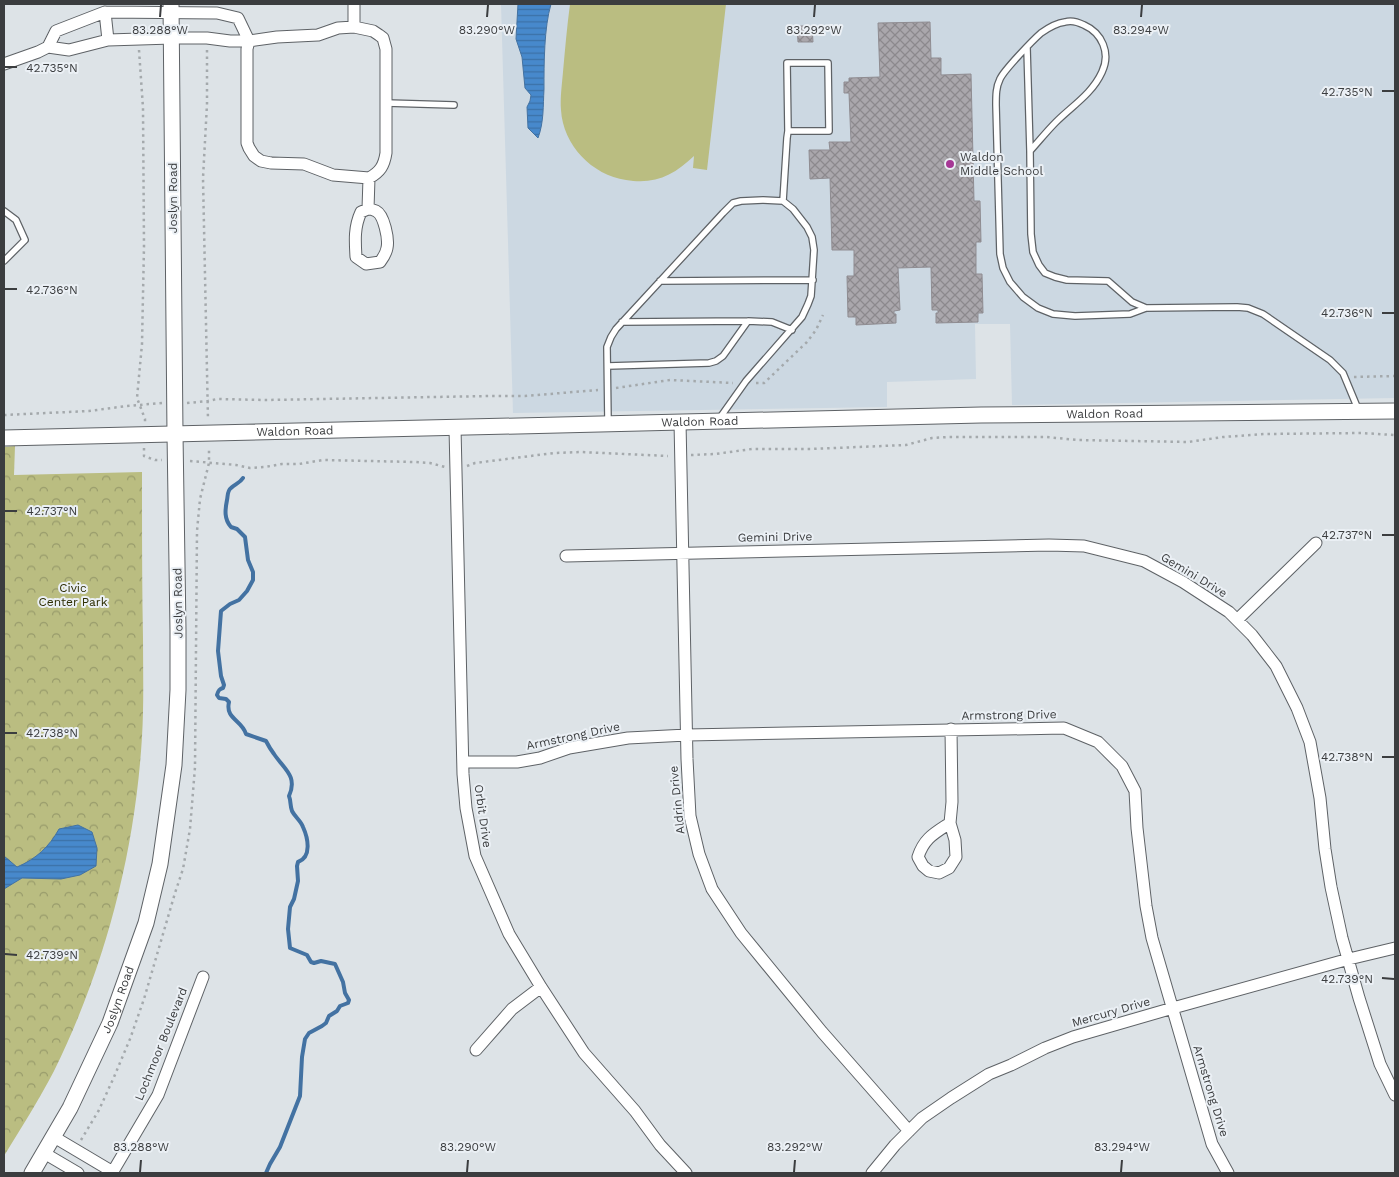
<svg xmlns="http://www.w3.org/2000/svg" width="1399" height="1177" viewBox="0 0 1399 1177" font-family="'Work Sans',sans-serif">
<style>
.built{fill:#ccd8e2}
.green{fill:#babd81}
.park{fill:url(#park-crowns)}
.water{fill:url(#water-rules);stroke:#4372a2}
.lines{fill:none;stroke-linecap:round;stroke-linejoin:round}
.stream{stroke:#4372a2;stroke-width:4}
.building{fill:url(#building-cross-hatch);stroke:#8f8c91}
.lane-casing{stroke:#5e6266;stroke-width:8}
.street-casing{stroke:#5e6266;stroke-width:13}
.secondary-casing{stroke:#5e6266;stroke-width:17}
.path{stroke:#a4a9ac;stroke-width:2.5;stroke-dasharray:2.5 4;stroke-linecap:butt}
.lane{stroke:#fff;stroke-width:5.5}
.street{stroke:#fff;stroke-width:11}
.secondary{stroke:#fff;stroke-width:15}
.ticks{fill:none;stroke:#3b3d3f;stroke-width:2}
.poi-dot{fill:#a63795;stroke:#ebf0f5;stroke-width:2}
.labels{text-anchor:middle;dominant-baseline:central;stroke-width:4;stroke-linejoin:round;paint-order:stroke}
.poi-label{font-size:12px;fill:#3b3d3f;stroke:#ebf0f5;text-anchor:start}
.street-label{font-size:12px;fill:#3b3d3f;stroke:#ebf0f5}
.park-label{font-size:12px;fill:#2c2c01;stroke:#ebf0f5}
.ticks-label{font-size:12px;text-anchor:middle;fill:#3b3d3f;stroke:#ebf0f5;stroke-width:4;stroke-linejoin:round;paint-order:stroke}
</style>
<defs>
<pattern id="park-crowns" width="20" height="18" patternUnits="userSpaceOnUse" patternTransform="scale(1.25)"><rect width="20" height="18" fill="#babd81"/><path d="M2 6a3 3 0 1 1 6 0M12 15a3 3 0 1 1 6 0" fill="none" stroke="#989b6b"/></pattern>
<pattern id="water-rules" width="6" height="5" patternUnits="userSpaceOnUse" patternTransform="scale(1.25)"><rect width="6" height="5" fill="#4789cc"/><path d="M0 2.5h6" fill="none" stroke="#3c71a7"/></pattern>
<pattern id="building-cross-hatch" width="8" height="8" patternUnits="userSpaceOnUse" patternTransform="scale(1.25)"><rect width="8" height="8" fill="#aaa7ac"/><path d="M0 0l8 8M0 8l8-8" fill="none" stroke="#8c898d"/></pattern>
</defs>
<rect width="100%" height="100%" fill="#dde3e7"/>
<path class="built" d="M501,4H1395V398L1012,405L1010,324H975L976,379L887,382V407L513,413Z"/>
<path class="green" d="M570,4H726L707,170L693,168L694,156C674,175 655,185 626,180C592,175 563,145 561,110C560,98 562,84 563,72C565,49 567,27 570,4Z"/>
<path class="park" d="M15,446L14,475L142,472C142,527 142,583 143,638C143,671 144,704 142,737C135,853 105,967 54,1071C39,1100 21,1128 4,1156V447Z"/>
<path class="water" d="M518,4H551C544,28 544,63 544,89C543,106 544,122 538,138L528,128L527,107L530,101L531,95L525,88L522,57L516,39Z
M78,825L92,832L97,848L96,866L80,875L61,879L22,878L4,889V856L17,867C36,859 49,847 59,829Z"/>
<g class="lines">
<path class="stream" d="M243,478C240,483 235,484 231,488C227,491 228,496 227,500C225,510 224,519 231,527L237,529L245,537L248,560L253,572V580L247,591L239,600L230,604L221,611L218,651L221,676L224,685L223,688C219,689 218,691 217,695L219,698L226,699L229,702C225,719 242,720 246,734L266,741C268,745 271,750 274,754C284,769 298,776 289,796C291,801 290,806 292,811C295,817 301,821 303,827C308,838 312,857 298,862L297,866L298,881L294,899L290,907L288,929L290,948L307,955L311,962L314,963L321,961L335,964L343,982L345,993L349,1000L348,1003L340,1006L337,1011L329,1016L326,1023L322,1026L309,1033L305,1039L302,1057L300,1096L280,1147L270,1164L266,1173"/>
</g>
<path class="building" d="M930,22L931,58H941V75L971,74L974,201H980L981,242H976V274H982L983,313H978V322L936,323V313H938V310H932L931,267L898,268L900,310L894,311V314H896V323L856,325V317H848L847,276H854V250H832L830,178L810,179L809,150H830L829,142H851L849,93H844V82H849V78L880,77L878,23Z
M797,26H812L813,42H798Z"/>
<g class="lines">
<defs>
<path id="lane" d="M1027,48L1030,151
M386,103L454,105
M783,201L787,138L788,131L787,63H828L829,131H788
M4,211L16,220L25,240L4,261
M660,281L813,280
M1146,308L1132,302L1108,281L1067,280L1055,277L1045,273L1039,265L1033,252L1031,234L1030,151C1039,141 1047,131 1056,122C1072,106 1092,94 1102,72C1111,53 1102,33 1084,25C1078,22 1071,20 1065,22C1057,23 1048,28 1041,33C1033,40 1004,70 1000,79C996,87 996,95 996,105L1000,254L1003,268L1010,282L1023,297L1038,308L1053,314L1075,316L1130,314L1146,308L1237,307L1248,308L1263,314L1330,360L1343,373L1358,409
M622,322L748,321
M608,366L709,363L716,361L723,356L748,321L772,322L792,330
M608,422L607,347L611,337L616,329L723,213L733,203L741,201L763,200L783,201L793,209L807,227L812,237L814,250L811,296L808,304L802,317L746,381L719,419"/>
<path id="street" d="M105,12L108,40
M354,27V4
M249,41L247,49V143L249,148L254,156L261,161L271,163L304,164L333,175L369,178
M48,47L69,50L108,40L172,38H207L230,41H249L277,37L318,35L338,28L354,27L373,31L379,35L383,38L386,49V153C384,166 380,172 369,178L368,209L361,212C354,227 355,241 356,257L366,264L380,262C383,258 386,254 387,248C389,239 384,215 376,211C374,210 370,209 368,209
M4,64L38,52L48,47L56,31L105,12L217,13L238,18L249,41
M680,422L687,759L690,816L699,854L712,889L741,933L822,1032L909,1131
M455,428L463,774L466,808L475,856L509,934L541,987L584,1053L635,1111L660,1145L686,1173
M566,556L1049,545L1084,546L1144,561L1183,582L1229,612L1252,635L1276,666L1297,708L1310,742L1320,798L1325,849L1331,887L1342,938L1359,998L1380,1064L1395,1095
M1237,620L1316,543
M463,762H517L540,758L569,748L628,738L687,735L1064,728L1098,742L1122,766L1135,791L1137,828L1146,906L1152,938L1212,1144L1228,1173
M950,823C935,833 924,838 918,857L923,866L929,871L939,873L949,868L956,857L955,840L950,823L952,802L951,729
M476,1050L512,1009L541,987
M54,1137L113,1172
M44,1153L78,1173
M112,1173L158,1095L203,977
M872,1173L895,1145L922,1118L951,1098L989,1074L1011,1065L1045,1048L1073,1037L1173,1008L1349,959L1395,948"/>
<g id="secondary">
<path id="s1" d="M4,438L981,415L1395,411"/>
<path id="s2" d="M32,1173L70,1108L110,1023L146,923L160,864L174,765L178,690V630L175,434L171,4"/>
</g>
</defs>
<use href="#lane" class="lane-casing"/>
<use href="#street" class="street-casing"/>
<use href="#secondary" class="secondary-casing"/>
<path class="path" d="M139,50L143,108L144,246L142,344L137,398L145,419V422
M207,50V104L203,178L208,420
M1354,377L1395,376
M756,383H764L807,342L816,330L823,315
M616,388L670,380L733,383
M187,403L208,401L217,399L266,400L490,396H525L598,390
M4,415L89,411L127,406L162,403
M144,448V456L155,460H162
M691,455L715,454L752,449H811L906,445L932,438L949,437H1046L1078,440L1188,442L1223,437L1265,434L1361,433L1395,435
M190,461L236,465L250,468L265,467L282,464H299L323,460L415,462L430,463L445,467
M467,466L475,463L554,453L581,452L668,456
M81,1140L99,1110L114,1077L130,1039L144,999L175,893L183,869L190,829L195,767L197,531L200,499L209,463V448"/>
<use href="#lane" class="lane"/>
<use href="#street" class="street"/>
<use href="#secondary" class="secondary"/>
</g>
<path class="ticks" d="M160,17L161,5M487,17L488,5M814,17L815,5M1141,17L1142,5M5,67H17M1382,91H1394M5,289H17M1382,313H1394M5,511H17M1382,535H1394M5,733H17M1382,757H1394M5,954L17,955M1382,978L1394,979M140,1172L141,1160M467,1172L468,1160M794,1172L795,1160M1121,1172L1122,1160"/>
<circle class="poi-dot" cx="950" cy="164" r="5"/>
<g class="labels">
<g class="poi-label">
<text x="960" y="157">Waldon<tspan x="960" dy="14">Middle School</tspan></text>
</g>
<g class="street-label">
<text transform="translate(173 198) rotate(-90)">Joslyn Road</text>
<text stroke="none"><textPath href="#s1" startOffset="1101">Waldon Road</textPath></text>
<text stroke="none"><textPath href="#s1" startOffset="696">Waldon Road</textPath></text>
<text stroke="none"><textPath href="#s1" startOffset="291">Waldon Road</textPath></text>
<text transform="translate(775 537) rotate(-1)">Gemini Drive</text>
<text transform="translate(1194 575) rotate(31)">Gemini Drive</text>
<text transform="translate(178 603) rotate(-91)">Joslyn Road</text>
<text transform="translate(1009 715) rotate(-1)">Armstrong Drive</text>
<text transform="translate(573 736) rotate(-12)">Armstrong Drive</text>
<text transform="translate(677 800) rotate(-96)">Aldrin Drive</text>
<text transform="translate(483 816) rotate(82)">Orbit Drive</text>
<text stroke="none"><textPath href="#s2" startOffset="194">Joslyn Road</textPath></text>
<text transform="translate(1111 1012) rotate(-16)">Mercury Drive</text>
<text transform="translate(161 1044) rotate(-68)">Lochmoor Boulevard</text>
<text transform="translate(1211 1091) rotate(73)">Armstrong Drive</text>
</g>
<g class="park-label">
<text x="73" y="588">Civic<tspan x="73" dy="14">Center Park</tspan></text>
</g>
</g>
<g class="ticks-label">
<text x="160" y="34">83.288°W</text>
<text x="487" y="34">83.290°W</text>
<text x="814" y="34">83.292°W</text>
<text x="1141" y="34">83.294°W</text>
<text x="52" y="72">42.735°N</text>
<text x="1347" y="96">42.735°N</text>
<text x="52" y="294">42.736°N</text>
<text x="1347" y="317">42.736°N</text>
<text x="52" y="515">42.737°N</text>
<text x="1347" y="539">42.737°N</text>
<text x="52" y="737">42.738°N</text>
<text x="1347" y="761">42.738°N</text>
<text x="52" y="959">42.739°N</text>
<text x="1347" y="983">42.739°N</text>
<text x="141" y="1151">83.288°W</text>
<text x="468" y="1151">83.290°W</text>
<text x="795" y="1151">83.292°W</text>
<text x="1122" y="1151">83.294°W</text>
</g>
<rect width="1399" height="1177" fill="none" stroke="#3b3d3f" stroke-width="10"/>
</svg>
